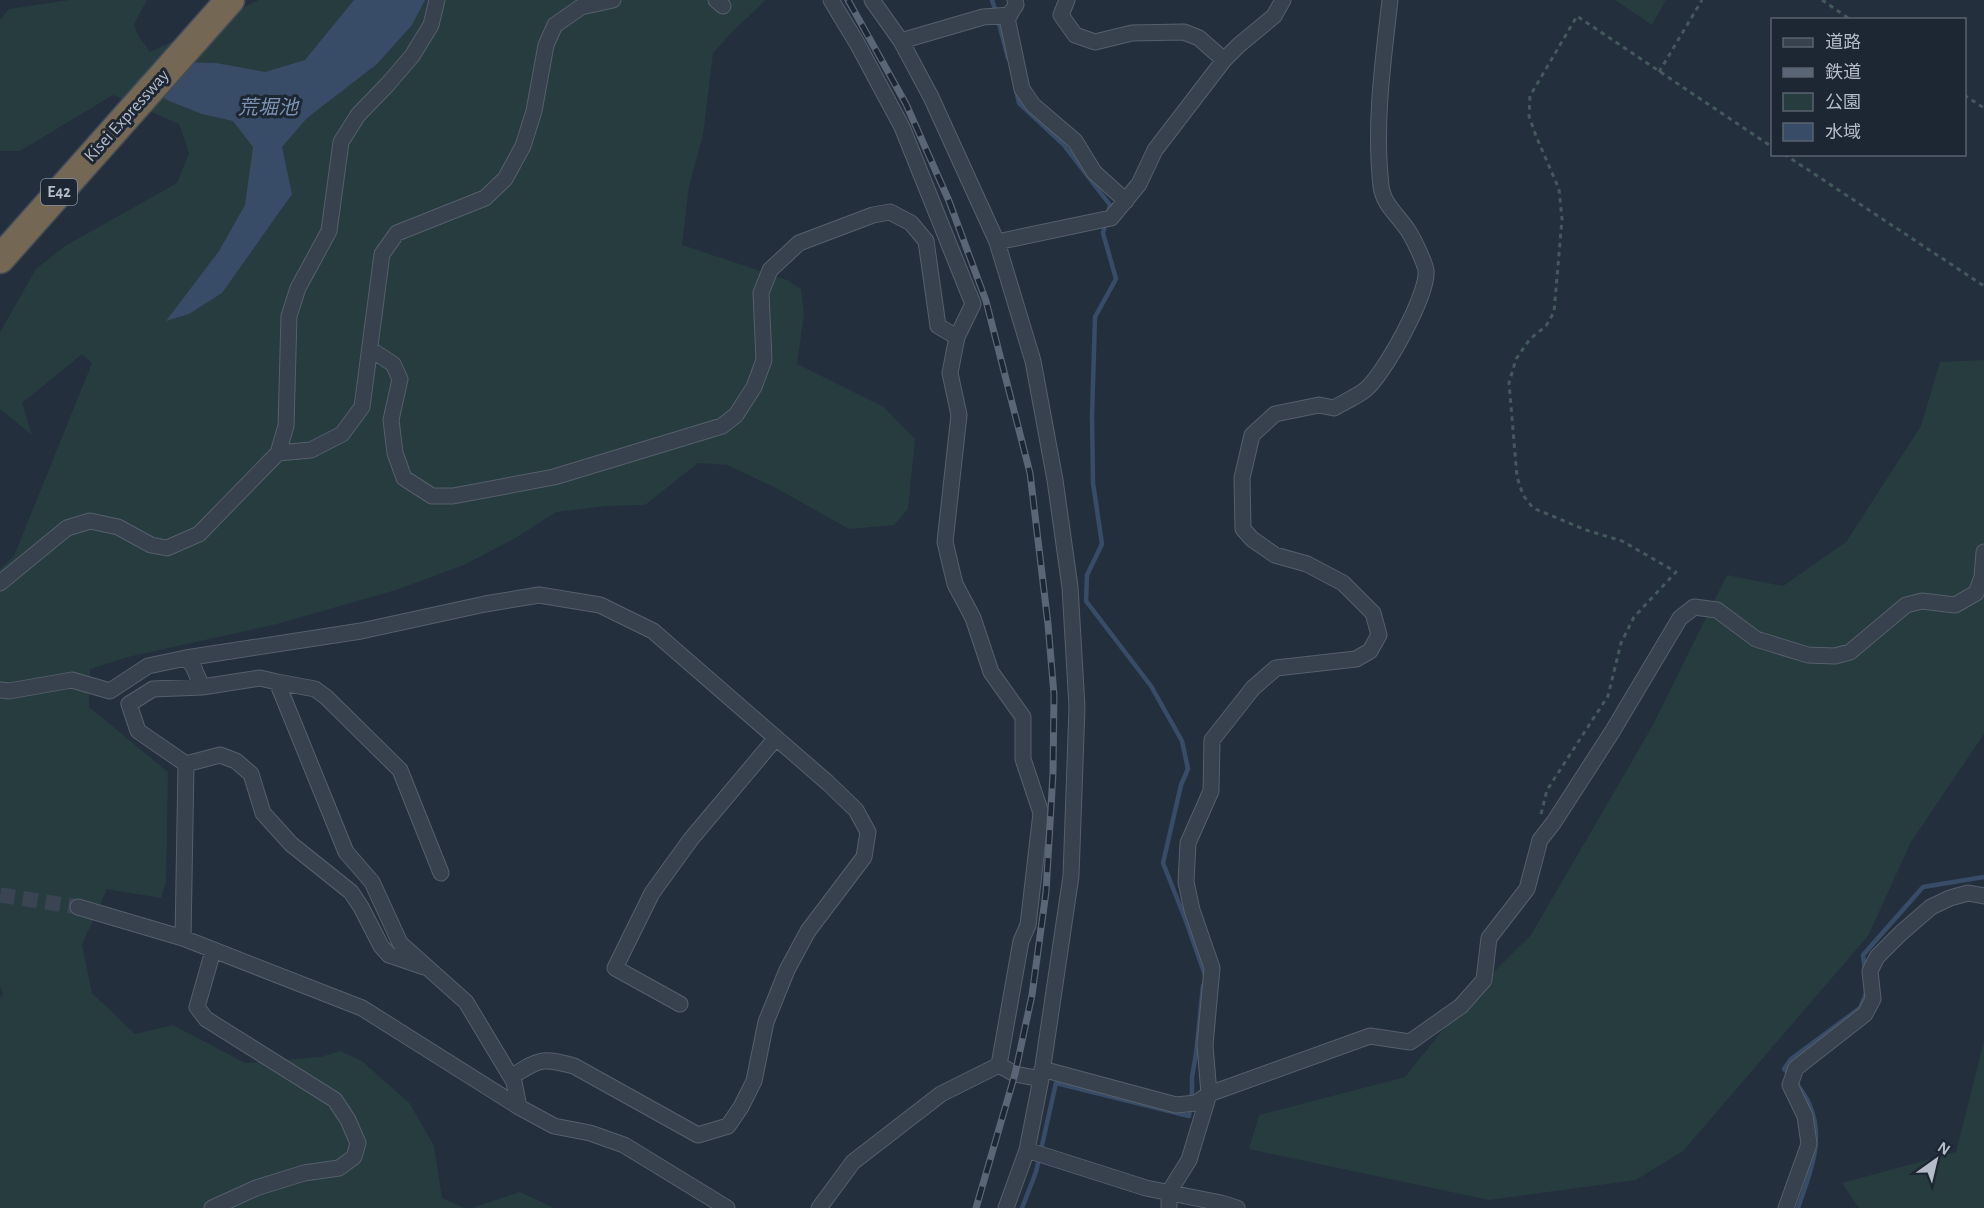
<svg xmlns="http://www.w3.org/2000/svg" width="1984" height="1208" viewBox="0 0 1984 1208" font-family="'Alegreya Sans','Noto Sans JP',sans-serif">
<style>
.green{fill:#263c3f}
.water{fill:#394c67}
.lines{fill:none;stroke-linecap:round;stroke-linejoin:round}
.stream{stroke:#394c67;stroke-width:4.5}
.street-tunnel{stroke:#3a4453;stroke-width:15;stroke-dasharray:15 8;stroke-linecap:butt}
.street-casing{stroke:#565f6c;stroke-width:17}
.highway-casing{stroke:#434c59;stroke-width:31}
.path{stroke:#44595c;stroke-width:3;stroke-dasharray:4.5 4.5;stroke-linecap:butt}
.street{stroke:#38414e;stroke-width:15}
.highway{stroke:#746855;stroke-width:28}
.rail-casing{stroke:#5a6575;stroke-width:7}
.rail{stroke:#1d2633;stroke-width:4.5;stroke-dasharray:14;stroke-linecap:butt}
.labels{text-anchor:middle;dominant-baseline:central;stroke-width:6;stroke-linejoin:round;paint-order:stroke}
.shield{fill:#1d2633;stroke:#878f9c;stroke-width:1.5}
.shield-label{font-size:16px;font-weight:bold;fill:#b4bcc9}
.street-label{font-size:18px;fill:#b4bcc9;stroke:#1d2633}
.water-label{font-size:20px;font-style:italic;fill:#7c92b1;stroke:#1d2633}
</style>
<rect width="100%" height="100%" fill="#242f3e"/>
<path class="green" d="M69,0H147L134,24L138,35L150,52L259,0H766L733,31L713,53L703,135L689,186L682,245L787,280L801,289L804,314L797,364L884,407L915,439L908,509L894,525L849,529L774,487L727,465L698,463L645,505L607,506L556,512L514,539L464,565L396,590L277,624L128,657L90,669L89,707L168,772L166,882L161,898L107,889L82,945L92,993L135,1034L173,1025L245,1063L321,1057L340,1051L362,1061L410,1104L434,1146L442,1198L464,1208H0V998L3,994L0,987V569L14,556L92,363L82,354L22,403L32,435L0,409V332L36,269L65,246L177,183L189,153L179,124L113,95L20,151H0V20L9,9Z
M1615,0H1666L1652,25Z
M1984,360V734L1911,842L1868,936L1683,1151L1636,1180L1489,1200L1249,1149L1259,1115L1405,1077L1470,996L1531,935L1653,725L1727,575L1783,586L1846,542L1921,426L1940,362Z
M1984,1041V1208H1859L1842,1183L1956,1152Z
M520,1192L554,1208H472Z"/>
<path class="water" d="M354,0H425L412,25L377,64L307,118L282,147L292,194L222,293L189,314L166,321L219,251L245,205L253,147L233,121L202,114L169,101L136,82L156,62L216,63L265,72L305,60Z"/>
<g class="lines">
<path class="stream" d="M992,0L996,12
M998,20L1008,58
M1016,90L1019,103L1063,144L1110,205L1108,213
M1106,221L1103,233L1116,279L1095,317L1092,416L1093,483L1102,544L1087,575L1086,601L1151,686L1182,741L1188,769L1181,785L1163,863L1186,921L1205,975
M1865,970L1863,955L1923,887L1984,877
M1789,1074L1784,1069L1791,1059L1860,1008L1867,991
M1022,1208L1036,1172L1056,1083L1189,1116L1192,1092V1077L1196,1054L1203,986
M1798,1208C1809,1175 1825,1141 1810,1106C1808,1099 1802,1092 1798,1085"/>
<path class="street-tunnel" d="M0,895L78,907"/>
<defs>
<path id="street" d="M716,0L723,6
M831,0L857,43L902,127L973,304L957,337L950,373L959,415L945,542L955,584L973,618L991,672L1023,717V759L1041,813L1028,925L1021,941L999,1065
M872,0L901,41L931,97L997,242L1033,361L1055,480L1070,587L1077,707L1071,876L1041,1079L1027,1150L1006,1208
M1015,0L1016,5L1007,18L1022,89L1033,105L1075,141L1094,172L1126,201
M1067,0L1061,15L1075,35L1095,42L1132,33L1184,32L1199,38L1224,60
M901,41L983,17L1010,15
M997,242L1111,218L1139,184L1155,150L1224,60L1239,45L1274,16L1283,0
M370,349L393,364L400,379L391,420L395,453L404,478L432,496H453L554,477L722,426L736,415L754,387L764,360L761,293L770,270L799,243L873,215L890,212L911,223L926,241L938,326L957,337
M278,453L311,450L342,434L362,407L382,254L397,233L485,198L505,179L523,146L534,111L546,45L555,25L581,7L613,0
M0,583L67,528L90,521L118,527L151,545L167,548L199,534L278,453L286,426L289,316L298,288L329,231L341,142L358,115L387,85L412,56L431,25L437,0
M186,658L361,631L485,604L539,595L600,605L653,631L828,783L856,810L868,832L864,857L808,931L787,970L766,1022L754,1081L741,1107L728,1126L698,1135L574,1066C541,1057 539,1059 511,1077
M277,682L315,689L326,697L400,770L441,873
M0,690L9,691L72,680L110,691L148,666L186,658L193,666L202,687
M186,764L220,755L236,761L251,774L263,813L291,844L351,892L361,907L381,946L389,955L424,967
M78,907L183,938L362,1008L519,1107L554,1126L590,1133L624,1145L727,1208
M183,938L186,764L138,731L129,704L153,689L202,687L260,678L277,682L346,852L372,882L400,943L466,1002L514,1082L519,1107
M680,1004L615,968L652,893L691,839L776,738
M999,1065L1015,1074L1041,1079
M1042,1069L1176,1105L1196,1103L1209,1094L1205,1045L1212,968L1192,910L1186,882L1188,843L1211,791L1212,740L1253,688L1276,668L1356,659L1370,651L1379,635L1373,613L1343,583L1307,564L1275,555L1252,539L1243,529L1242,478L1252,435L1275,414L1319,405L1334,408C1344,402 1356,397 1365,390C1384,375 1429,293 1426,270C1424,261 1414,240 1409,232C1400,217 1383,205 1381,186C1374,124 1383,62 1390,0
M1027,1150L1146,1188L1221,1203L1237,1208
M212,1208L256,1188L304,1173L339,1168L354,1157L358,1143L348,1120L335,1100L206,1019L197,1007L213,951
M819,1208L853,1162L941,1094L999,1065
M1169,1208V1192L1189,1160L1209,1094L1370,1036L1410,1042L1461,1006L1484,980L1489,938L1527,889L1540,840L1554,822L1612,732L1680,618L1694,607L1717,610L1756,639L1808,655L1835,656L1850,652L1906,605L1922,601L1955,605L1976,593L1982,577L1984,552
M1786,1208L1809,1144L1805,1116L1790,1085L1796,1068L1865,1014L1873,999L1870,971L1877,957L1901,933L1931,907L1950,898L1968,893L1984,896"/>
<path id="highway" d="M0,259L230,0"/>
</defs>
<use href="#street" class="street-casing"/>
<use href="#highway" class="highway-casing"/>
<path class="path" d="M1822,0L1851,20
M1659,72L1702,0
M1964,95L1984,108
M1784,154L1984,286
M1541,814L1547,790L1608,696L1621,643L1634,617L1676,572L1622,541L1586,530L1533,508L1523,495L1517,477L1509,383L1516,359L1530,339L1546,326L1554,312L1562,219L1559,189L1536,136L1529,116L1530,96L1577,16L1772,147"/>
<use href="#street" class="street"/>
<use href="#highway" class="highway"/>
<defs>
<path id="rail" d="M848,0L906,104L949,201L986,301L1030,473L1048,624L1054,695L1053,773L1046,892L1032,995L1015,1074L976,1208"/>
</defs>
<use href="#rail" class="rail-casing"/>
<use href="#rail" class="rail"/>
</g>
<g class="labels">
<rect class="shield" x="41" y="179" width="36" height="26" rx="4.5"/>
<g class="shield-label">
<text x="59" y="192">E42</text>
</g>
<g class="street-label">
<text transform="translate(127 116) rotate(-48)">Kisei Expressway</text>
</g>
<g class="water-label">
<text x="268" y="108">荒堀池</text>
</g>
</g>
<rect x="1771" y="18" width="195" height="138" fill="#1d2633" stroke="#59626f" stroke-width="1.5"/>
<rect x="1783" y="38" width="30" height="9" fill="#38414e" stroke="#59626f" stroke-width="1.5"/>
<text x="1825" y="48" font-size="18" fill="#b4bcc9">道路</text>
<rect x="1783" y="68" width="30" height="9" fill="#5a6575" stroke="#59626f" stroke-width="1.5"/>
<text x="1825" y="78" font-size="18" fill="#b4bcc9">鉄道</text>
<rect x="1783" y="93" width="30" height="18" fill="#263c3f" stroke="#59626f" stroke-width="1.5"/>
<text x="1825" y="108" font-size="18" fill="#b4bcc9">公園</text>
<rect x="1783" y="123" width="30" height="18" fill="#394c67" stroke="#59626f" stroke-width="1.5"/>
<text x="1825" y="138" font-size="18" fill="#b4bcc9">水域</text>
<g transform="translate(1936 1160) rotate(34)" stroke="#1d2633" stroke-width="4.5" paint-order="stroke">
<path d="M0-4.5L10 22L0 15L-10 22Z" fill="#b4bcc9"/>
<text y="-9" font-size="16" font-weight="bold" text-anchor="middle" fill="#b4bcc9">N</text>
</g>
</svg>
